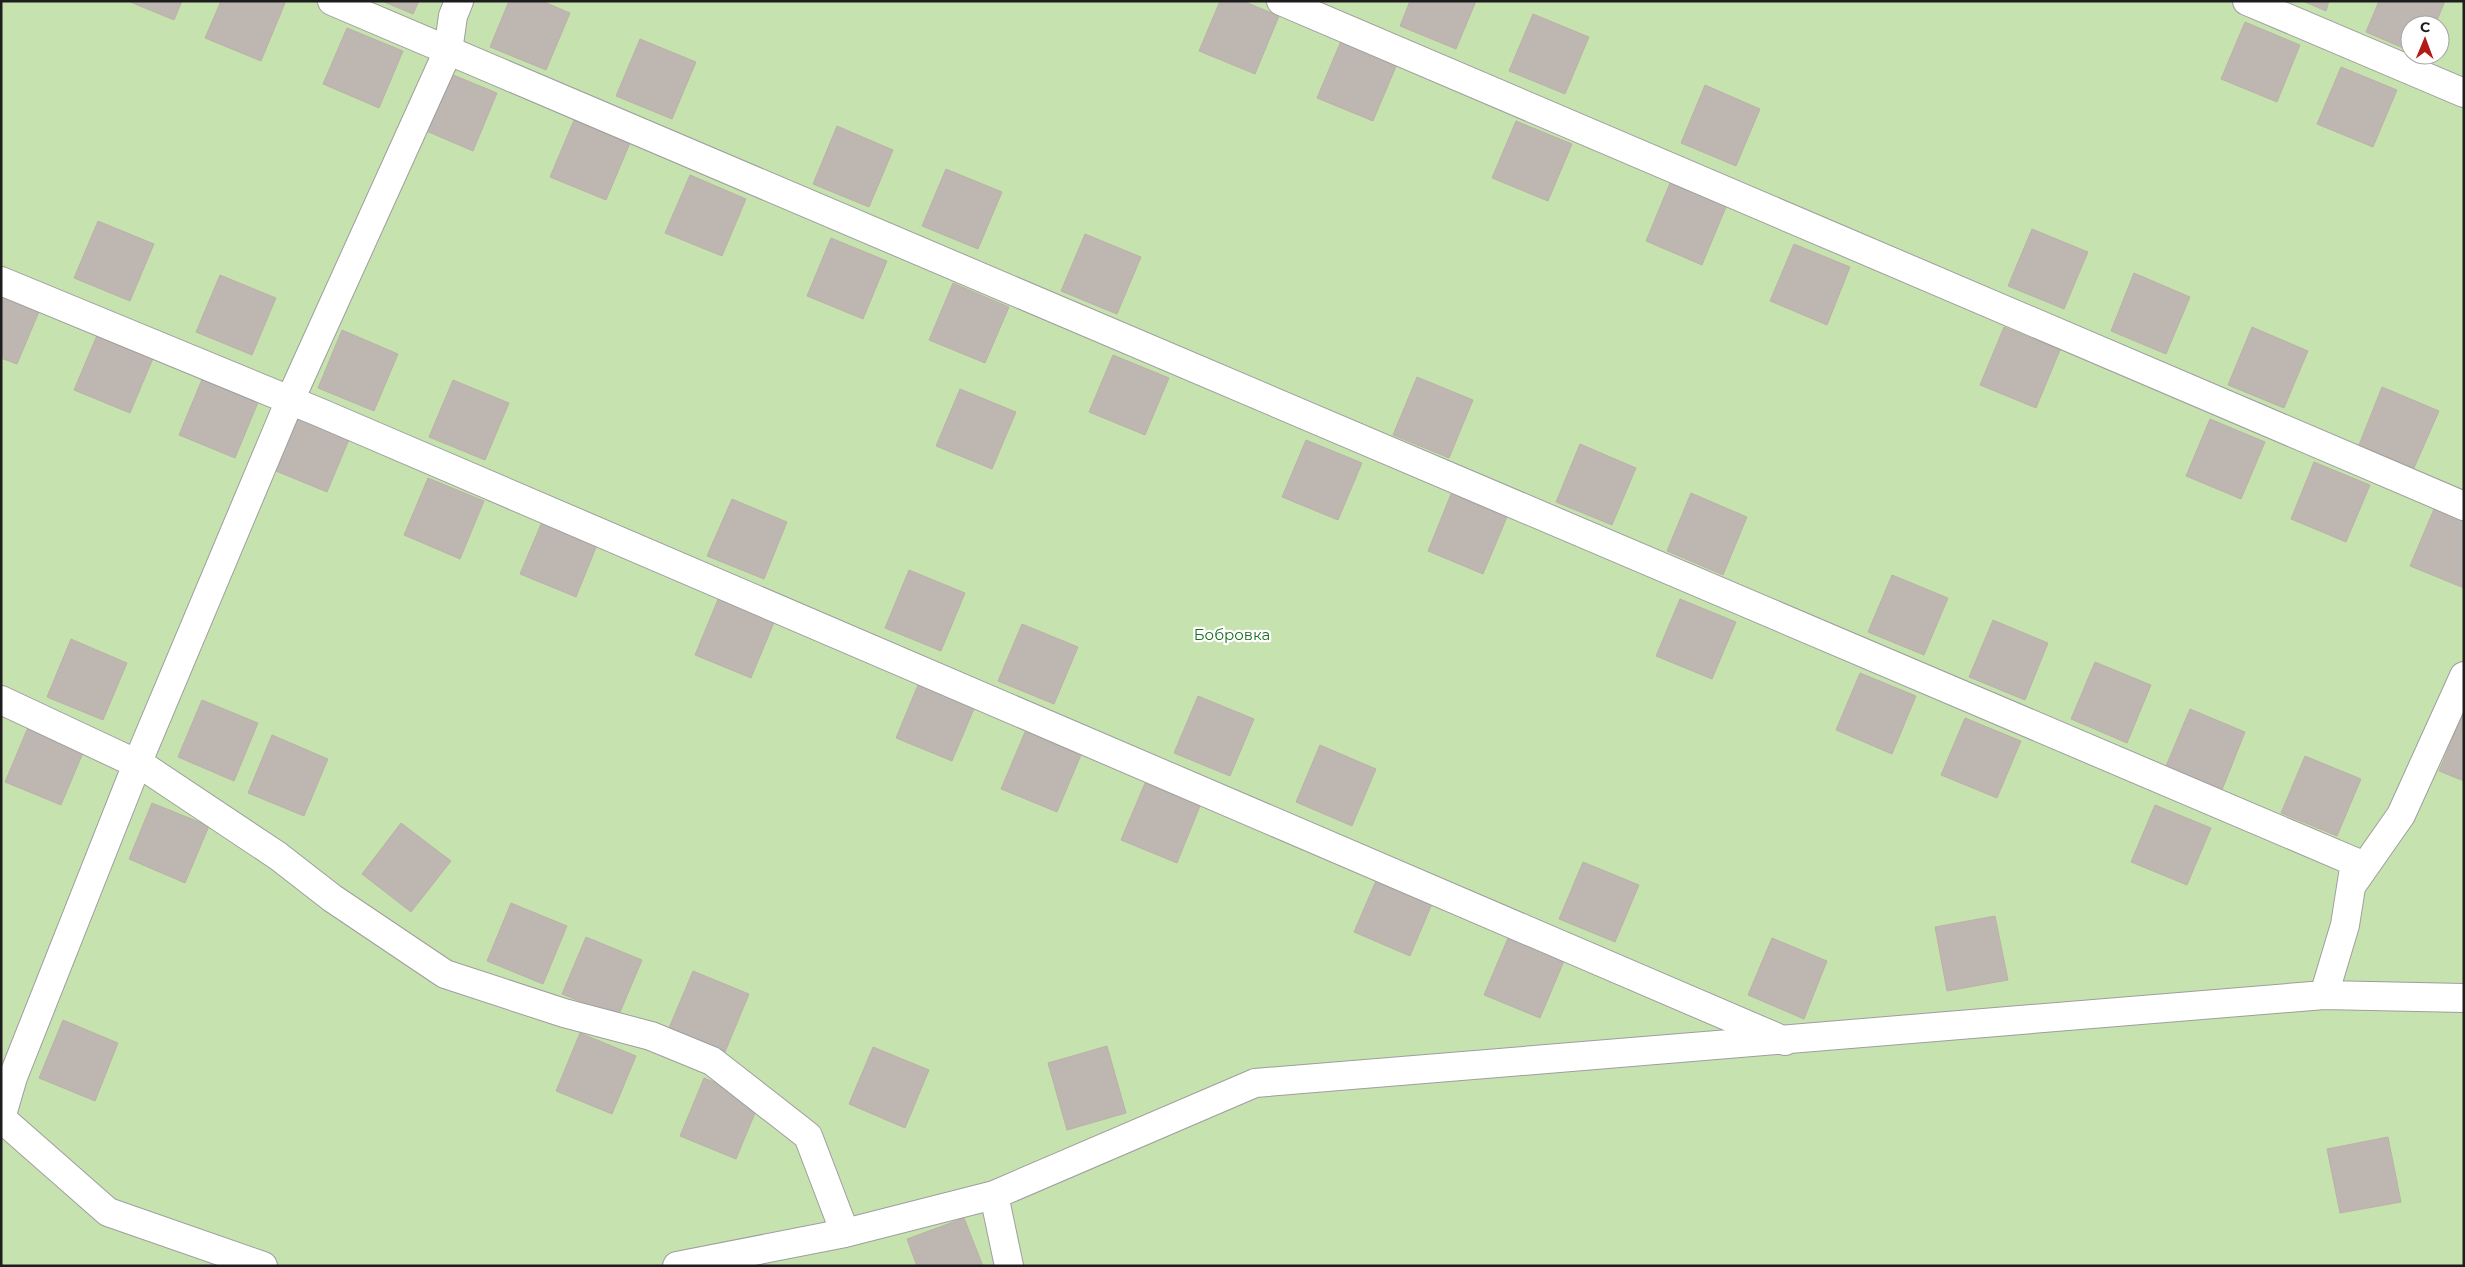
<svg xmlns="http://www.w3.org/2000/svg" width="2465" height="1267" viewBox="0 0 2465 1267" font-family="Montserrat,sans-serif">
<style>
.grass{fill:#c6e2af;fill-rule:evenodd}
.building{fill:#bdb6b1;stroke:#bdb1a8}
.lines{fill:none;stroke-linecap:round;stroke-linejoin:round}
.street-casing{stroke:#9e9e9e;stroke-width:30}
.street{stroke:#fff;stroke-width:28}
.labels{text-anchor:middle;dominant-baseline:central;stroke-width:4.5;stroke-linejoin:round;paint-order:stroke}
.park-label{font-size:15px;fill:#186e21;stroke:#fff}
</style>
<rect width="100%" height="100%" fill="#edeae4"/>
<path class="grass" d="M1,1H2464V1266H1ZM2410,25H2440V55H2410Z"/>
<path class="building" d="M128,1H182L174,20Z
M221,1H280L285,3L261,61L205,38Z
M382,1H419L413,14Z
M509,1H542L570,13L546,70L490,47Z
M1220,1H1243L1279,16L1255,74L1199,51Z
M1410,1H1476L1456,49L1400,26Z
M2303,1H2329L2326,11Z
M2379,1H2445L2435,25H2410V51L2366,32Z
M1533,14L1589,37L1565,94L1509,71Z
M2245,22L2300,45L2277,102L2221,79Z
M347,28L403,51L379,108L323,84Z
M640,39L696,62L672,119L616,96Z
M1341,41L1397,64L1373,121L1317,98Z
M2341,67L2397,90L2373,147L2317,124Z
M441,70L497,93L473,151L417,127Z
M1705,85L1760,109L1736,166L1681,143Z
M574,120L630,143L606,200L550,177Z
M1516,121L1572,144L1548,201L1492,178Z
M837,126L893,150L869,207L813,184Z
M946,169L1002,192L978,249L922,226Z
M690,175L746,199L722,256L665,233Z
M1670,183L1726,207L1702,265L1646,241Z
M98,221L154,244L130,301L74,278Z
M2032,229L2088,252L2064,309L2008,286Z
M1085,234L1141,257L1117,314L1061,291Z
M831,238L887,261L863,319L807,296Z
M1794,244L1850,267L1827,325L1770,301Z
M2134,273L2190,297L2166,354L2111,331Z
M220,275L276,298L252,355L196,332Z
M953,283L1009,307L985,363L929,340Z
M1,290L41,307L17,364L1,358Z
M2004,327L2060,350L2036,408L1980,385Z
M2252,327L2308,351L2284,408L2228,385Z
M342,330L398,354L374,411L318,388Z
M98,333L154,356L130,413L74,390Z
M1113,355L1169,378L1145,435L1089,412Z
M203,377L259,400L235,458L179,435Z
M1417,377L1473,400L1449,458L1393,435Z
M453,380L509,403L485,460L429,437Z
M2382,387L2439,411L2414,468L2359,445Z
M960,389L1016,412L992,469L936,446Z
M295,411L351,435L327,492L271,469Z
M2210,419L2265,442L2241,499L2186,476Z
M1306,440L1362,463L1338,520L1282,497Z
M1580,444L1636,468L1612,525L1556,502Z
M2314,462L2370,485L2346,542L2291,519Z
M428,478L484,501L460,559L404,535Z
M1691,493L1747,517L1723,575L1667,551Z
M1451,494L1507,517L1483,574L1428,551Z
M732,499L787,522L764,579L707,556Z
M2434,509L2464,521V588L2410,566Z
M544,517L599,540L576,597L520,574Z
M909,570L965,593L941,651L885,628Z
M1892,575L1948,598L1924,655L1868,632Z
M719,597L775,620L751,678L695,655Z
M1680,599L1736,622L1712,679L1656,656Z
M1993,620L2048,643L2025,700L1969,677Z
M1022,624L1078,647L1054,704L998,681Z
M71,639L127,663L103,720L47,697Z
M2095,662L2151,685L2127,743L2071,719Z
M1860,673L1916,696L1892,754L1836,730Z
M920,680L976,704L952,761L896,738Z
M1198,696L1254,719L1230,776L1174,753Z
M202,700L258,723L234,781L178,757Z
M2190,709L2245,732L2222,790L2166,766Z
M2463,713L2464,714V781L2439,771Z
M1965,718L2021,741L1997,798L1941,775Z
M29,725L85,748L61,805L5,782Z
M1025,732L1081,755L1057,812L1001,789Z
M272,735L328,759L304,816L248,793Z
M1320,745L1376,769L1352,826L1296,802Z
M2305,756L2361,779L2337,836L2281,813Z
M1145,783L1200,806L1177,863L1121,840Z
M152,803L209,826L185,883L129,859Z
M2155,805L2211,828L2187,885L2131,862Z
M401,823L451,861L411,912L362,874Z
M1583,862L1639,885L1615,942L1559,919Z
M1378,876L1434,899L1410,956L1354,932Z
M511,903L567,926L543,984L487,961Z
M1995,916L2008,980L1947,991L1935,927Z
M586,937L642,960L618,1017L562,994Z
M1508,938L1564,961L1540,1018L1484,995Z
M1772,938L1827,961L1804,1019L1748,995Z
M693,971L749,994L725,1052L669,1028Z
M63,1020L118,1043L95,1101L39,1078Z
M580,1033L636,1056L612,1114L556,1091Z
M1107,1046L1126,1113L1067,1130L1048,1063Z
M873,1047L929,1070L905,1128L849,1104Z
M704,1078L760,1101L736,1159L680,1136Z
M2388,1137L2401,1202L2340,1213L2327,1149Z
M964,1218L983,1266H917L907,1239Z"/>
<g class="lines">
<defs>
<path id="street" d="M332,1L2355,862L2345,925L2324,995
M1281,1L2464,506
M2247,1L2464,93
M1,281L321,413L1785,1041
M1,700L146,768L278,856L332,898L445,974L564,1013L651,1036L712,1061L808,1136L845,1233
M2352,885L2401,815L2464,676
M1,1118L13,1077L137,764L290,400L448,51L453,16L459,1
M1,1118L108,1212L263,1266
M994,1195L1009,1266
M677,1266L845,1233L994,1195L1255,1083L2324,995L2464,998"/>
</defs>
<use href="#street" class="street-casing"/>
<use href="#street" class="street"/>
</g>
<g class="labels">
<g class="park-label">
<text x="1232" y="634">Бобровка</text>
</g>
</g>
<rect width="2465" height="1267" fill="none" stroke="#1d1d1d" stroke-width="5"/>
<g transform="translate(2425 40) rotate(1)"><circle r="24" fill="#ffffff" stroke="#a5a5a5"/>
<path d="M0-4L9 19L0 12L-9 19Z" fill="#b31b17"/>
<text y="-8" font-size="14" font-weight="bold" text-anchor="middle" fill="#1d1d1d">С</text>
</g>
</svg>
